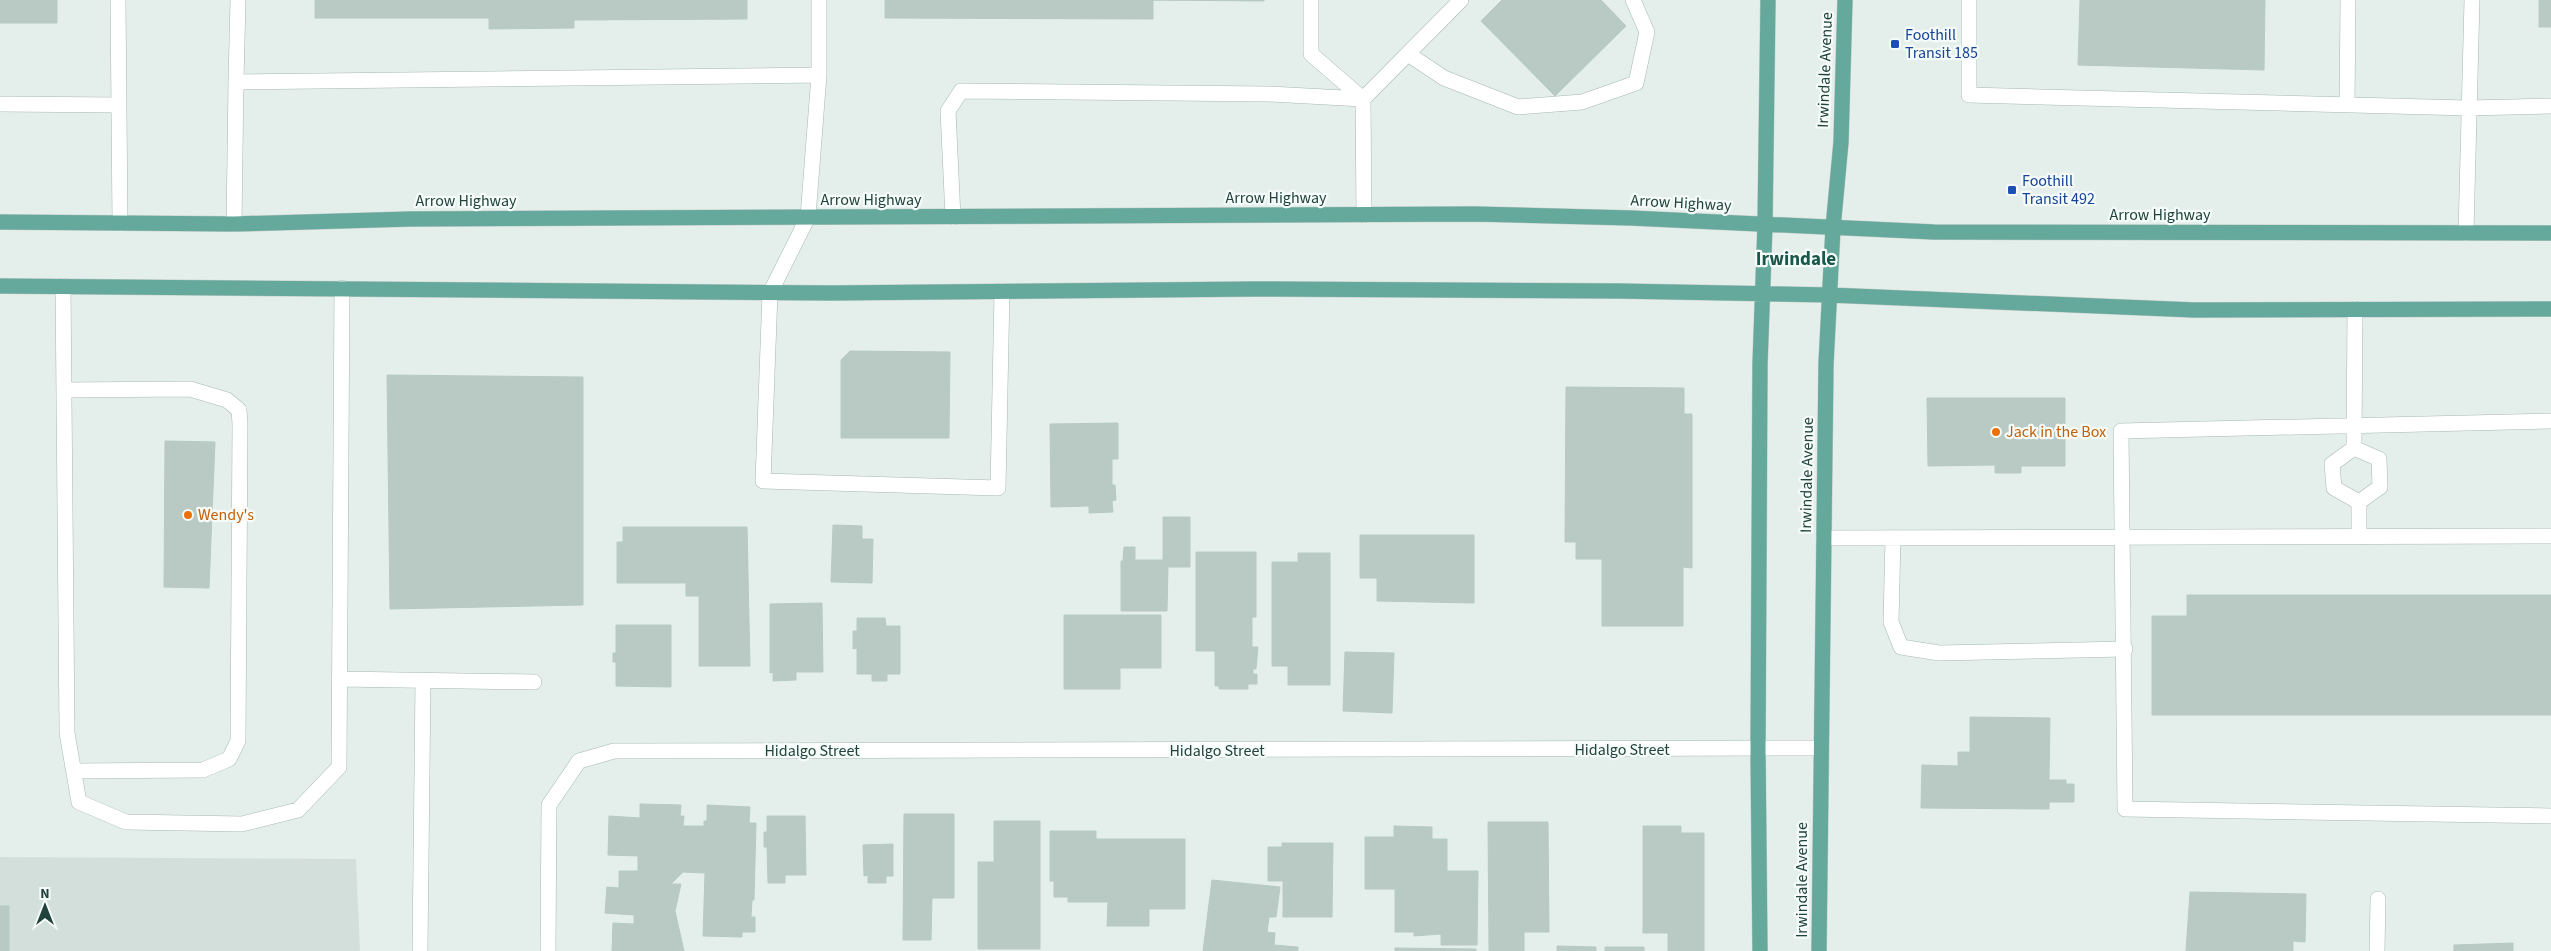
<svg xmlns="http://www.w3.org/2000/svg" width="2551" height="951" viewBox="0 0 2551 951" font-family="'Source Sans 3',sans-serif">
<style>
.built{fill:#d2dfda}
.building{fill:#b9cac4;stroke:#b6cac2}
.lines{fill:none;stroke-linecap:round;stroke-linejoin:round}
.service-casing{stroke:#a6b8b3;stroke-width:16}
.minor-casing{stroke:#a6b8b3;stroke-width:16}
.primary-casing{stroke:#c1cac8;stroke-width:16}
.service{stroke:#fff;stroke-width:15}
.minor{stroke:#fff;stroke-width:15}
.primary{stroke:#64a99b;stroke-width:15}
.transit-dot{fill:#1a4fb4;stroke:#f5fbf8;stroke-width:2}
.food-dot{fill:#e8710a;stroke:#f5fbf8;stroke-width:2}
.labels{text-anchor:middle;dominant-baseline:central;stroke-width:4.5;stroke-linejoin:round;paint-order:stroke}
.transit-label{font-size:16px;fill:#164399;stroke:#f5fbf8;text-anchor:start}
.street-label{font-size:16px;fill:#21433c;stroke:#f5fbf8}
.food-label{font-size:16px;fill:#c56008;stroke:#f5fbf8;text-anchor:start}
.quarter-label{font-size:19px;font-weight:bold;fill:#1a584c;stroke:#f5fbf8}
</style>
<rect width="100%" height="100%" fill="#e4efeb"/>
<path class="built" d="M0,857L356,859L360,951H0Z"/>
<path class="building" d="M0,0H57V23H0Z
M315,0H747V19L574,20V28L489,29V18H315Z
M885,0H1264V1L1153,0V19L885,18Z
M1502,0H1601L1626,26L1555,96L1481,21Z
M2080,0H2265L2264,70L2078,65Z
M2539,0H2551V27H2539Z
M850,351L950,352L949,438H841V360Z
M387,375L583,377V605L390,609Z
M1566,387L1684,388V414H1692V568L1683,567V626H1602V559H1576V542H1565Z
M1927,398H2065V466H2021V473H1995V465L1928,466Z
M1118,423V459H1112V485H1115L1116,500L1112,501L1113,512L1089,513V506L1051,507L1050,424Z
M165,441L215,442L209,588L164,587Z
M1163,517H1190V567H1168L1167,611H1121V561H1123L1124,547H1135V560H1163Z
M833,525L862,526V539H873L872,583L831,582Z
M623,527H747L750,666H699V596H686V583H617V542H623Z
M1360,535H1474V603L1377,601V578H1360Z
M1196,552H1256V617H1252V647H1258L1256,669H1253V674H1257V684H1248V689H1219V686H1215V651H1196Z
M1298,553H1330V685H1288V666H1272V562H1298Z
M2187,595H2551V715H2152V616H2187Z
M822,603L823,672H796V680L773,681V672L770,673V604Z
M1064,615H1161V668H1120V689H1064Z
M857,618H885L886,626H900V674H887V681H872V674H857V648L853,649V631H857Z
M616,625H671V687L616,686V662H613V653H616Z
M1345,652L1394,653L1392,713L1343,711Z
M1970,717L2050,718L2049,780H2066V784H2074V802H2049V809L1921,808L1922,765L1958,766V752H1970Z
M640,804L681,805L680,816H684L683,826H704V821H707V805L750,807L749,823H756L754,900H752L751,917H755V932H742V937L703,936L705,873L683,872L671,884H681L675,911L684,951H612L613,923L634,924V915L605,913L607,887L619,888V871H638V856L608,855L609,816L640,818Z
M904,814H954V898H932L931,940H903Z
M767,816H805L806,875H785V883H768L767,847H764V832H767Z
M994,821H1040V949H978V862H994Z
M1488,822H1548L1549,932H1524V951H1489Z
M1394,826L1432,827V839H1447V871H1478L1477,945H1441V934L1414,936V932H1395V889H1365V837H1394Z
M1643,826H1681V833H1704V951H1668V933H1643Z
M1050,831H1096V839H1185V909H1149V926H1107L1108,902H1068V897H1054V881H1050Z
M1282,843H1333L1332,917H1283V881H1268V847H1282Z
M893,844V876H886V883H868V875L864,876L863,845Z
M1212,880L1280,887L1276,917H1269L1267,932L1275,933L1274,945L1298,947V951H1203Z
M2190,892L2306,894L2305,942L2293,941V951H2186Z
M0,906H9V951H0Z
M2513,943V951H2454V945Z
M1557,946L1596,947V951H1557Z
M1605,947H1644V951H1605Z
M1395,948L1476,949V951H1395Z"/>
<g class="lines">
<defs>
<path id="service" d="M118,0L120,223
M238,0L236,82L819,75
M819,0V75L808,217L770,293L763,481L998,488L1002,291
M1311,0V54L1363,99L1364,215
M1969,0V95L2468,108L2551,106
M1408,54L1444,78L1518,107L1582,102L1636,83L1647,32L1633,0
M0,104L118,105
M2347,105L2348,0
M953,217L948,111L961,91L1268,94L1363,99L1461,0
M234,224L236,82
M2466,233L2472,0
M63,286L67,733L79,802L126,822L242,824L298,810L339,767L342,288
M64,390L190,389L227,400L239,410L240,424L238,741L229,759L203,770L74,771
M2551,421L2121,431L2125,809L2551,816
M2354,448L2379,459L2380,487L2359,502L2334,488L2332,464Z
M2354,448L2355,309
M2359,502V537
M1824,538L2551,536
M1893,538L1891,622L1901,647L1939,653L2125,649
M339,679L534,682
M420,951L423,681"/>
<path id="minor" d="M548,951L549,805L579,761L614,751L1821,748
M2377,951L2378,899"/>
<path id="primary" d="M0,222L234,224L410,219L1475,214L1631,218L1934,232L2551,233
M0,286L831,293L1255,289L1619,291L1829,295L2194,310L2551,309
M1760,951L1758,749L1760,364L1765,225L1768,0
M1819,951L1826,364L1833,228L1841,142L1845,0"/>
</defs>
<use href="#service" class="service-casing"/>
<use href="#minor" class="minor-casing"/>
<use href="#primary" class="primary-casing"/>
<use href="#service" class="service"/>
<use href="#minor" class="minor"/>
<use href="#primary" class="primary"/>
</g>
<g class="transit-dot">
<rect x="1890" y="39" width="10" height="10" rx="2.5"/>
<rect x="2007" y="185" width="10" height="10" rx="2.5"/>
</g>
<g class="food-dot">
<circle cx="1996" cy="432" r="5"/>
<circle cx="188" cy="515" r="5"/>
</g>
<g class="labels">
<g class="transit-label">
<text x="1905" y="35">Foothill<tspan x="1905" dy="18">Transit 185</tspan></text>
<text x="2022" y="181">Foothill<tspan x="2022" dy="18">Transit 492</tspan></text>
</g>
<g class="street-label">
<text transform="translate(1825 70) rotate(-88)">Irwindale Avenue</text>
<text x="1276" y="198">Arrow Highway</text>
<text x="871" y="200">Arrow Highway</text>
<text x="466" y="201">Arrow Highway</text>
<text transform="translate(1681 203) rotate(3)">Arrow Highway</text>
<text x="2160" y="215">Arrow Highway</text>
<text transform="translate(1807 475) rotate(-89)">Irwindale Avenue</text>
<text x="1622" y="750">Hidalgo Street</text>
<text x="812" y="751">Hidalgo Street</text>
<text x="1217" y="751">Hidalgo Street</text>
<text transform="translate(1802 880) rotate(-90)">Irwindale Avenue</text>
</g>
<g class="food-label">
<text x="2006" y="432">Jack in the Box</text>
<text x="198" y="515">Wendy's</text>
</g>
<g class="quarter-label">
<text x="1796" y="259">Irwindale</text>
</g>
</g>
<g transform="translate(45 906)" stroke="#f5fbf8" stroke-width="4" paint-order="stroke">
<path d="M0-4L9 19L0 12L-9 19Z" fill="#21433c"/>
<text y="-8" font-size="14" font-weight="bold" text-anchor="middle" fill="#21433c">N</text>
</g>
</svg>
